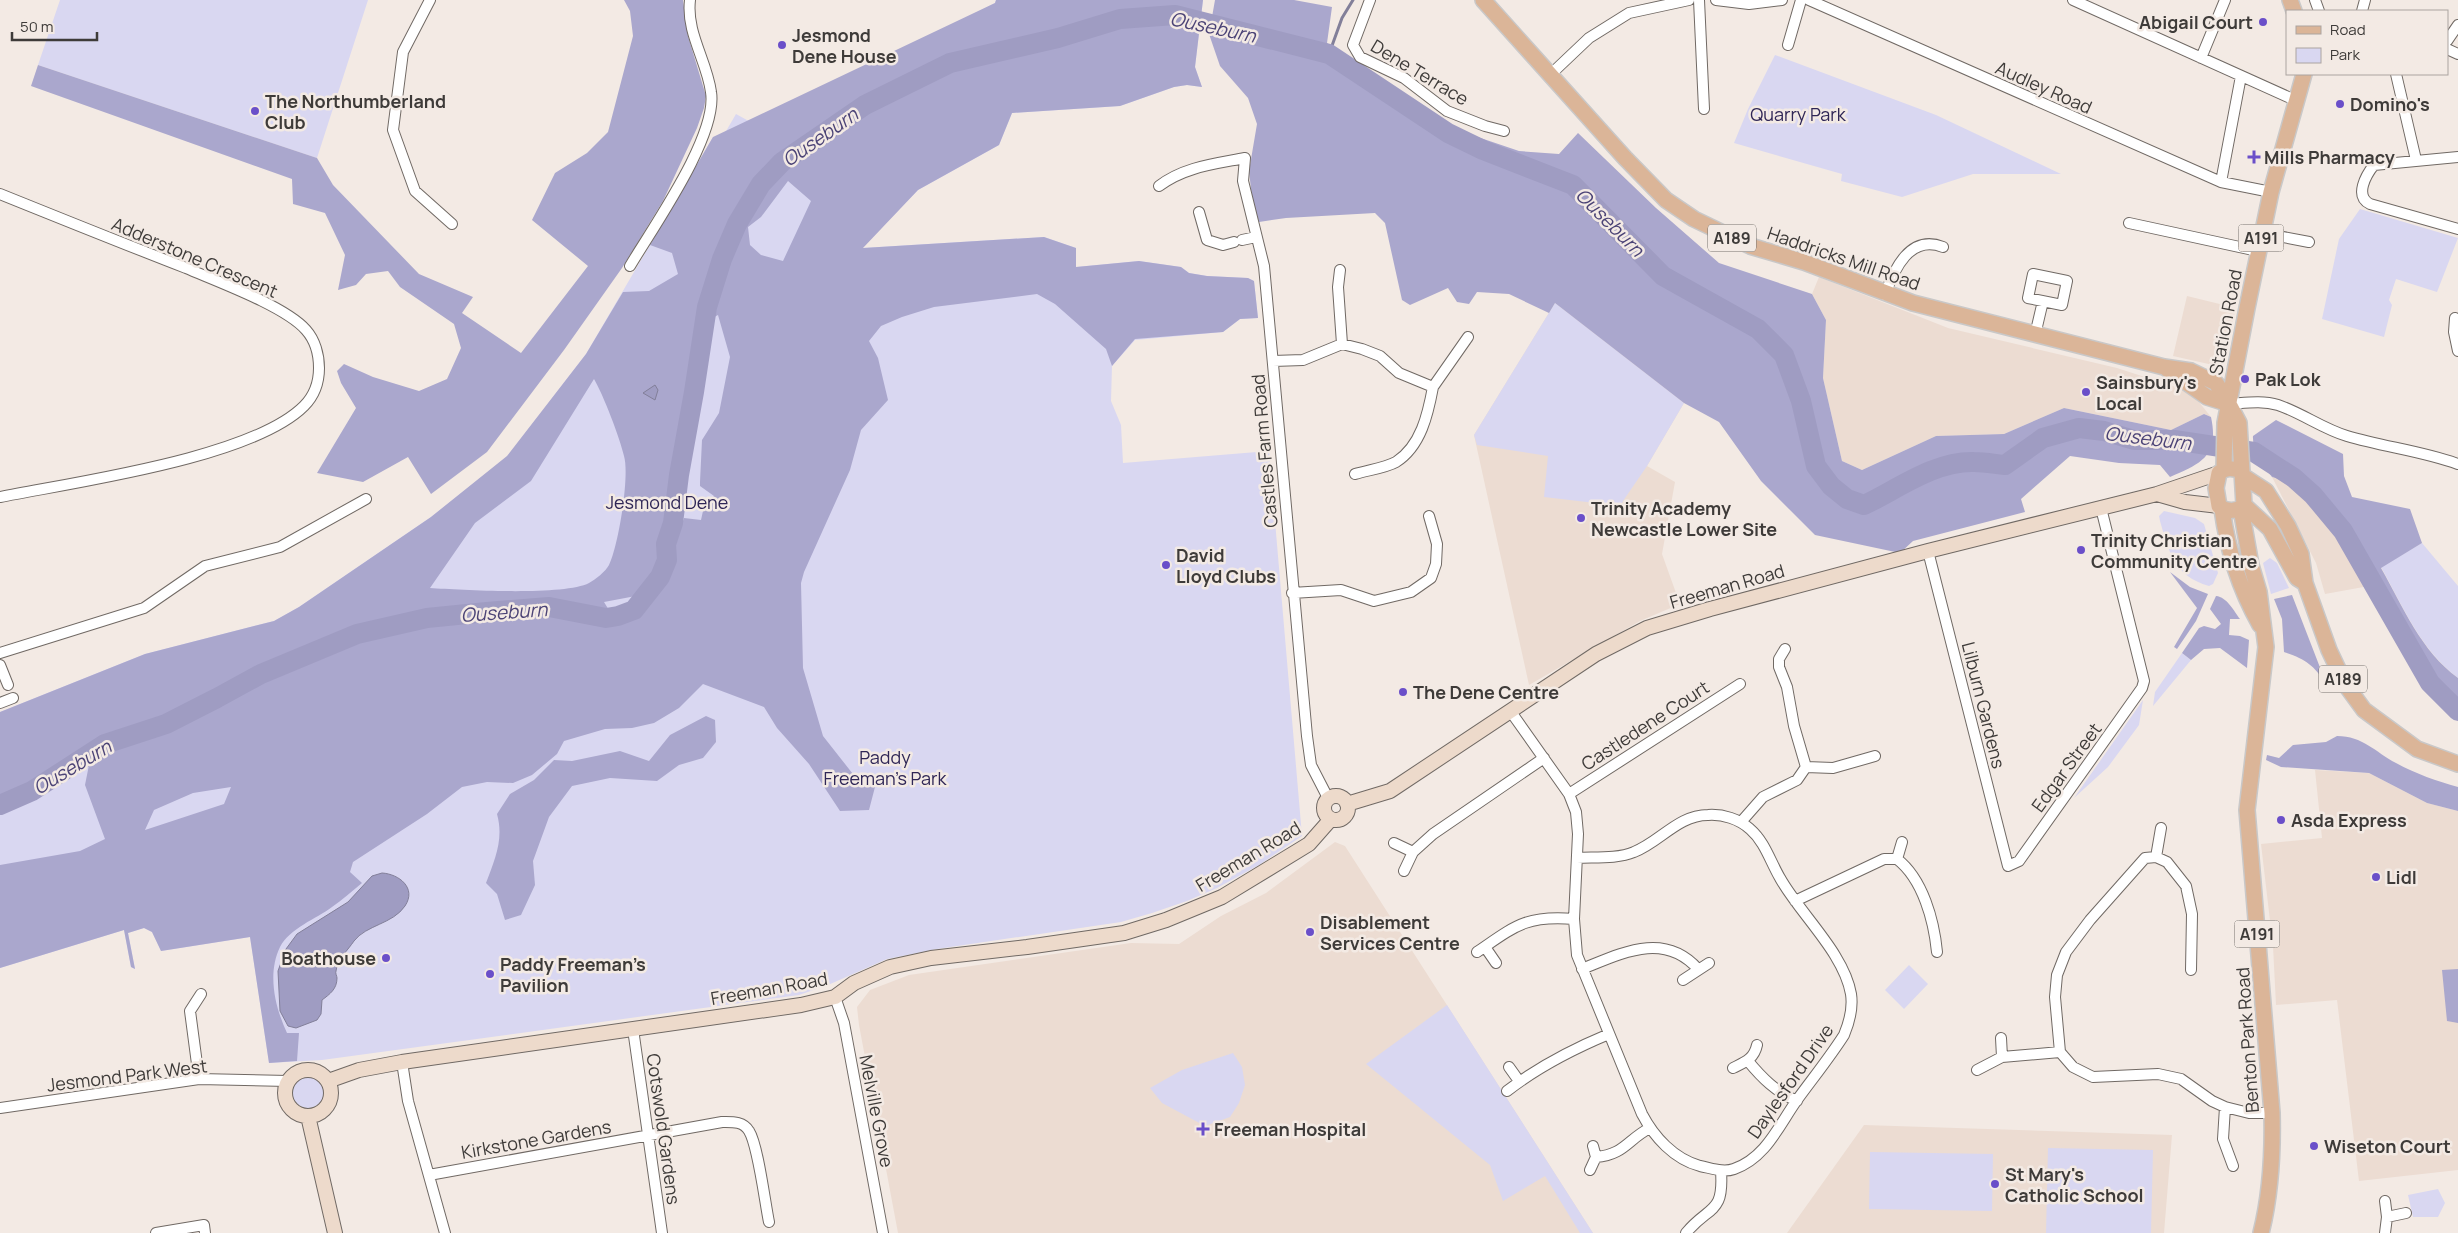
<svg xmlns="http://www.w3.org/2000/svg" width="2458" height="1233" viewBox="0 0 2458 1233" font-family="Manrope,sans-serif">
<style>
.built{fill:#ecdcd2}
.green{fill:#d9d7f1}
.forest{fill:#aaa7cd;fill-rule:evenodd}
.water{fill:#9f9cc2;stroke:#827f99}
.lines{fill:none;stroke-linecap:round;stroke-linejoin:round}
.stream{stroke:#827f99;stroke-width:3}
.river{stroke:#9f9cc2;stroke-width:20}
.street-casing{stroke:#706964;stroke-width:12}
.secondary-casing{stroke:#706964;stroke-width:16}
.primary-casing{stroke:#c9c8c8;stroke-width:18}
.street{stroke:#fff;stroke-width:10}
.secondary{stroke:#eddacb;stroke-width:14}
.primary{stroke:#dbb598;stroke-width:15}
.poi-dot{fill:#6a4fc9;stroke:#f3eae4;stroke-width:2}
.labels{text-anchor:middle;dominant-baseline:central;stroke-width:5;stroke-linejoin:round;paint-order:stroke}
.shield{fill:#f3eae4;stroke:#74706c;stroke-width:1}
.shield-label{font-size:16px;font-weight:bold;fill:#3e3b39}
.poi-label{font-size:18px;font-weight:bold;fill:#3e3b39;stroke:#f3eae4;text-anchor:start}
.street-label{font-size:18px;fill:#3e3b39;stroke:#f3eae4}
.park-label{font-size:18px;fill:#2f2656;stroke:#f3eae4}
.water-label{font-size:19px;font-style:italic;fill:#4b4376;stroke:#f3eae4}
</style>
<rect width="100%" height="100%" fill="#f3eae4"/>
<path class="built" d="M1819,277L1948,328L2117,368L2191,392L2211,417L2204,414L2171,430L2064,408L2004,434L1936,436L1862,470L1842,461L1823,378L1826,320L1812,294Z
M2187,296L2236,308L2222,367L2173,356Z
M1555,303L1684,403L1647,466L1675,482L1662,554L1680,604L1640,621L1529,685L1474,435Z
M2272,477L2294,483L2319,505L2369,586L2325,594L2316,563Z
M2315,770L2369,773L2427,803L2458,811V1170L2359,1181L2337,1000L2276,1005L2273,946L2261,844L2322,838Z
M1335,842L1345,846L1593,1233H898L859,1025L857,1007L870,990L909,975L1131,943L1179,944L1221,916L1266,893Z
M1864,1125L2172,1135L2164,1233H1787Z"/>
<path class="green" d="M60,0H368L317,158L38,65Z
M996,0H1203L1195,67L1202,87L1187,85L1174,87L1120,106L1012,113L999,145L918,190L862,248L1044,237L1076,248V267L1139,261L1181,267L1189,273L1207,276L1248,278L1254,281L1258,318L1240,319L1223,332L1135,340L1112,366L1111,401L1121,425L1123,463L1269,451L1302,836L1259,865L1217,888L1187,901L1152,913L1121,922L937,949L887,959L828,985L799,995L322,1060L269,1063L250,937L161,951L152,932L144,928L128,933L135,969L131,967L124,930L0,968V712L145,654L274,621L299,607L431,517L507,457L586,354L713,137L722,138L736,114L756,125L995,3Z
M1775,55L1936,115L2061,174H1973L1902,197L1841,181L1842,174L1734,143L1748,109Z
M2360,209L2458,238L2437,292L2396,279L2389,300L2392,305L2384,337L2322,319L2339,239Z
M1555,303L1684,403L1647,466L1623,501L1621,506L1544,497L1548,456L1477,445L1474,435Z
M2164,511L2195,518L2204,524L2218,573L2213,584L2209,586C2174,576 2169,552 2160,521L2159,516Z
M2422,543L2458,586V678C2421,650 2403,607 2381,567Z
M2270,558L2277,563L2289,588L2271,594L2263,563Z
M2182,653L2191,660L2153,706L2155,692Z
M2143,700L2139,725L2108,767L2074,798Z
M1909,965L1928,984L1904,1009L1885,990Z
M1447,1005L1593,1233H1580L1545,1176L1503,1201L1490,1165L1366,1064Z
M1233,1053L1242,1067L1245,1085L1239,1103L1230,1117L1205,1126L1162,1103L1150,1088L1182,1070Z
M292 1092a16 16 0 1 1 32 0a16 16 0 1 1-32 0Z
M2048,1148L2153,1150L2151,1233H2046Z
M1870,1152L1993,1154L1992,1211L1869,1209Z
M2438,1189L2445,1203L2438,1217H2413L2408,1195Z"/>
<path class="forest" d="M624,0H683L688,36L706,96L704,108L697,128L663,201L622,268L564,350L487,452L431,494L408,457L363,482L317,473L356,408L341,383L337,371L344,364L373,377L419,391L447,379L461,348L454,324L400,287L388,271L366,274L356,285L338,290L345,255L325,213L293,204L292,179L31,86L38,65L317,158L333,185L419,274L473,297L462,313L521,353L588,266L532,220L555,173L587,153L608,132L633,36L630,11Z
M996,0H1203L1195,67L1202,87L1187,85L1174,87L1120,106L1012,113L999,145L918,190L863,248L1044,237L1076,248V267L1139,261L1181,267L1189,273L1207,276L1248,278L1254,281L1258,318L1240,319L1223,332L1135,339L1112,366L1106,349L1055,304L1037,294L934,307L902,317L881,326L869,341L878,358L888,400L861,430L850,470L804,572L801,583L803,668L823,736L860,783L875,787L869,810L840,811L809,764L777,728L764,707L703,684L679,708L654,723L632,728L605,729L564,741L557,754L532,775L513,783L487,782L462,787L427,814L353,862L350,872L362,883C352,891 342,900 332,907C316,919 290,928 280,947C267,974 275,1007 287,1033H299L297,1061L269,1063L250,937L161,951L152,932L144,928L128,933L135,969L131,967L124,930L0,968V865L80,851L105,839L85,785L92,750L34,789L0,801V712L145,654L274,621L299,607L431,517L507,456L586,354L623,292L649,291L678,274L672,253L650,245L713,137L995,3ZM788,181L811,201L783,261L761,255L750,245L748,227L761,217ZM718,315L730,357L719,413L702,440L700,482V486L714,496L703,511L701,520L684,518L658,593L618,625L604,602L641,595L654,577L670,503L699,325ZM594,379C603,394 620,438 624,456C630,476 618,547 609,565C606,571 595,580 589,583C564,596 462,590 430,588L475,523L531,481ZM231,787L224,804L145,830L154,810L193,793Z
M1215,0H1294L1332,7L1327,43L1399,94L1454,129L1519,151L1559,154L1578,133L1656,208L1719,263L1812,294L1826,320L1823,378L1842,461L1862,470L1936,436L2004,434L2064,408L2171,430L2204,414L2211,417C2219,455 2203,463 2170,477L2160,465L2119,463L2070,456L2021,499L2025,512L1913,541L1900,553L1815,535L1761,481L1719,422L1684,403L1555,303L1549,313L1509,294L1477,292L1469,304L1457,302L1448,288L1410,305L1402,300L1385,223L1375,213L1286,218L1259,222L1252,198L1249,171L1257,124L1248,98L1220,66L1209,34Z
M2276,420L2343,454L2344,476L2352,497L2410,509L2422,543L2381,568C2403,607 2421,651 2458,678V718L2425,689L2352,555L2319,505L2294,483L2272,477C2263,465 2252,451 2253,436Z
M2170,572L2190,587L2208,594L2196,621L2177,649L2174,647L2197,608Z
M2292,595L2326,683C2313,665 2306,659 2284,652L2282,619L2274,599Z
M2216,596C2227,597 2234,611 2240,619H2230L2229,635L2240,636L2249,640L2247,668L2220,648L2204,649L2191,660L2182,653L2199,628L2204,626L2215,629L2221,624L2210,609Z
M706,716L715,720L716,742L703,758L679,765L657,781L610,778L572,786L549,817L533,861L535,885L521,915L505,920L497,894L486,883C495,859 504,839 497,814L510,794L534,780L554,760L572,761L620,751L649,761L670,735Z
M2337,736C2363,736 2375,752 2396,763C2416,774 2437,781 2458,787V811L2427,803L2369,773L2281,767L2266,760L2267,755L2279,758L2293,745L2326,742Z
M2458,969V1023L2447,1021L2442,970Z"/>
<path class="water" d="M655,385L658,390L655,400L643,393Z
M382,873C399,874 417,888 405,906C393,924 366,925 354,941C348,950 337,960 336,971C335,973 337,976 337,978C337,989 330,994 322,1000L321,1014L317,1020L296,1028L288,1026L280,1011L278,971L286,949L297,934L348,902L372,876Z"/>
<g class="lines">
<path class="stream" d="M1329,54L1342,18L1353,0"/>
<path class="river" d="M0,805L32,791L105,744L166,724L217,698L261,674L357,634L427,618L487,612L549,607L606,618L618,616L634,610L660,577L667,560L666,544L673,523L679,475L694,392L707,307L722,259L737,224L761,184L782,162L865,105L950,63L1058,38L1120,19L1175,15L1329,54L1448,133L1483,150L1573,185L1663,276L1758,329L1784,355L1801,401L1816,466L1831,486L1847,499L1864,505C1898,489 1934,461 1974,462C1984,462 1995,464 2005,465L2043,438L2079,428L2104,431L2134,440H2174L2254,452L2294,478L2313,495L2343,531L2430,683L2458,711"/>
<defs>
<path id="street" d="M430,0L403,52L393,130L415,191L452,224
M1370,0L1353,45L1360,57L1404,78L1447,111L1485,126L1504,131
M1699,0L1704,109
M1716,0L1749,4L1782,0
M1809,0L2221,182L2271,192
M2073,0L2297,101
M2315,0L2319,11
M2362,11L2365,0
M2447,41L2458,25
M1788,45L1801,0
M2447,49L2458,54
M2201,58L2225,0
M2396,74L2416,160
M1550,75L1589,38L1629,13L1689,0
M2458,157L2374,165C2366,175 2354,196 2370,204L2458,229
M2221,182L2241,76
M1159,186C1184,167 1214,164 1245,158L1243,181L1264,266L1307,736L1311,765L1328,798
M0,194C62,219 124,244 186,268C216,281 285,306 306,330C315,340 319,355 319,368C319,382 314,396 304,406C252,458 75,482 0,497
M1199,212L1207,240L1223,245L1234,242
M2129,223L2258,251
M2262,233L2309,242
M1242,240L1256,237
M630,266C653,227 718,136 711,92C707,61 686,33 690,0
M1340,270L1338,287L1342,344
M2033,274L2067,281L2062,305L2028,298Z
M1885,295C1894,269 1910,234 1943,247
M2455,318L2454,332L2458,351
M2035,335L2043,301
M1273,361L1303,360L1342,344L1362,349L1380,356L1399,373L1433,387C1428,414 1421,446 1396,462C1385,468 1368,470 1355,474
M1433,387L1468,337
M2229,404C2245,403 2262,400 2278,405C2302,413 2323,429 2347,436C2384,447 2422,451 2458,464
M1928,551L2008,866L2019,861L2142,688L2144,681L2101,508
M1292,593L1341,590L1374,601L1411,592L1431,578L1436,564L1437,544L1429,516
M0,653L144,608L205,566L280,547L366,499
M0,665L8,685
M0,703L13,698
M1511,712L1569,794L1576,812L1578,834L1574,919L1577,955L1642,1114C1654,1137 1674,1159 1700,1166C1711,1168 1723,1173 1734,1169C1766,1158 1779,1125 1797,1100C1813,1078 1830,1057 1844,1035C1849,1023 1853,1007 1851,994C1844,953 1800,914 1780,878C1770,861 1765,842 1750,829C1739,819 1723,814 1708,815C1678,815 1660,842 1634,852C1617,859 1595,857 1577,858
M1806,767L1833,768L1875,756
M1569,794L1740,684
M1741,822L1763,797L1797,780L1806,767L1794,726L1787,687L1779,667V659L1785,649
M1394,843L1413,852
M2156,857L2161,828
M1897,859L1902,842
M1404,871L1413,852L1433,834L1544,758
M1795,901L1884,859H1897C1923,879 1934,921 1937,952
M1485,947L1496,963
M1477,952C1515,926 1526,915 1574,919
M1582,969C1622,953 1664,931 1698,969
M2191,970L2192,914L2186,886L2167,862L2156,857L2145,858L2090,920L2066,952L2057,975L2055,997L2060,1052L2073,1067L2093,1077L2158,1074L2181,1079L2212,1101L2225,1107L2249,1113H2272
M1683,980L1709,963
M835,997L844,1023L883,1233
M633,1029L662,1233
M2002,1057L2060,1052
M1748,1061C1762,1078 1776,1092 1797,1101
M402,1062L408,1101L445,1233
M1509,1067L1519,1081
M1733,1068C1745,1062 1754,1059 1757,1045
M1977,1070L2002,1057L2001,1038
M199,1079L190,1011L201,994
M1507,1091C1538,1067 1573,1049 1609,1034
M2225,1107L2223,1139L2233,1166
M0,1108L199,1079L288,1081
M1596,1157C1624,1155 1628,1139 1650,1128
M1590,1170L1596,1157L1593,1146
M429,1175L722,1122C732,1122 743,1121 749,1131C758,1145 765,1203 769,1222
M2385,1201L2387,1217L2406,1213
M156,1233L204,1225L205,1233
M1686,1233C1709,1205 1724,1215 1721,1171
M2385,1233L2387,1217"/>
<path id="secondary" d="M2157,494L2185,502L2219,506
M1324 808a12 12 0 1 1 24 0a12 12 0 1 1-24 0Z
M1347,804L1390,791L1596,654L1647,628L1710,609L1928,551L2157,494L2219,473
M285 1093a23 23 0 1 1 46 0a23 23 0 1 1-46 0Z
M328,1081L359,1070L402,1062L801,1005L835,997L854,983L890,967L931,958L1027,947L1124,933L1166,920L1222,897L1309,844L1331,819
M308,1116L335,1233"/>
<path id="primary" d="M1483,0L1625,158L1666,200L1694,219L1750,246L1804,262L1913,303L2164,367L2191,371L2216,383L2229,404L2239,423L2244,505C2238,512 2226,512 2219,506L2216,488L2219,473C2226,467 2233,468 2241,471
M2290,0L2294,11
M2167,369L2207,397L2229,404
M2224,469L2225,423L2247,308L2271,192L2304,74
M2243,476L2266,491L2288,526L2301,554L2305,583L2329,650L2345,684L2364,710L2417,749L2458,764
M2244,505L2270,529L2297,578L2305,583
M2222,509C2228,552 2239,587 2260,625
M2241,509L2251,565L2259,592L2266,647L2247,810L2272,1113C2273,1154 2271,1193 2261,1233"/>
</defs>
<use href="#street" class="street-casing"/>
<use href="#secondary" class="secondary-casing"/>
<use href="#primary" class="primary-casing"/>
<use href="#street" class="street"/>
<use href="#secondary" class="secondary"/>
<use href="#primary" class="primary"/>
</g>
<g class="poi-dot">
<circle cx="2263" cy="22" r="5"/>
<circle cx="782" cy="45" r="5"/>
<circle cx="2340" cy="104" r="5"/>
<circle cx="255" cy="111" r="5"/>
<path d="M2251.5 149.5h5v5h5v5h-5v5h-5v-5h-5v-5h5z"/>
<circle cx="2245" cy="379" r="5"/>
<circle cx="2086" cy="392" r="5"/>
<circle cx="1581" cy="518" r="5"/>
<circle cx="2081" cy="550" r="5"/>
<circle cx="1166" cy="565" r="5"/>
<circle cx="1403" cy="692" r="5"/>
<circle cx="2281" cy="820" r="5"/>
<circle cx="2376" cy="877" r="5"/>
<circle cx="1310" cy="932" r="5"/>
<circle cx="386" cy="958" r="5"/>
<circle cx="490" cy="974" r="5"/>
<path d="M1200.5 1121.5h5v5h5v5h-5v5h-5v-5h-5v-5h5z"/>
<circle cx="2314" cy="1146" r="5"/>
<circle cx="1995" cy="1184" r="5"/>
</g>
<g class="labels">
<g class="shield">
<rect x="1708" y="224.5" width="48" height="27" rx="4"/>
<rect x="2238.5" y="224.5" width="45" height="27" rx="4"/>
<rect x="2319" y="665.5" width="48" height="27" rx="4"/>
<rect x="2234.5" y="920.5" width="45" height="27" rx="4"/>
</g>
<g class="shield-label">
<text x="1732" y="238">A189</text>
<text x="2261" y="238">A191</text>
<text x="2343" y="679">A189</text>
<text x="2257" y="934">A191</text>
</g>
<g class="poi-label">
<text x="2253" y="22" text-anchor="end">Abigail Court</text>
<text x="792" y="35">Jesmond<tspan x="792" dy="21">Dene House</tspan></text>
<text x="265" y="101">The Northumberland<tspan x="265" dy="21">Club</tspan></text>
<text x="2350" y="104">Domino's</text>
<text x="2264" y="157">Mills Pharmacy</text>
<text x="2255" y="379">Pak Lok</text>
<text x="2096" y="382">Sainsbury's<tspan x="2096" dy="21">Local</tspan></text>
<text x="1591" y="508">Trinity Academy<tspan x="1591" dy="21">Newcastle Lower Site</tspan></text>
<text x="2091" y="540">Trinity Christian<tspan x="2091" dy="21">Community Centre</tspan></text>
<text x="1176" y="555">David<tspan x="1176" dy="21">Lloyd Clubs</tspan></text>
<text x="1413" y="692">The Dene Centre</text>
<text x="2291" y="820">Asda Express</text>
<text x="2386" y="877">Lidl</text>
<text x="1320" y="922">Disablement<tspan x="1320" dy="21">Services Centre</tspan></text>
<text x="376" y="958" text-anchor="end">Boathouse</text>
<text x="500" y="964">Paddy Freeman’s<tspan x="500" dy="21">Pavilion</tspan></text>
<text x="1214" y="1129">Freeman Hospital</text>
<text x="2324" y="1146">Wiseton Court</text>
<text x="2005" y="1174">St Mary's<tspan x="2005" dy="21">Catholic School</tspan></text>
</g>
<g class="street-label">
<text transform="translate(1420 72) rotate(31)">Dene Terrace</text>
<text transform="translate(2044 87) rotate(24)">Audley Road</text>
<text transform="translate(195 257) rotate(23)">Adderstone Crescent</text>
<text transform="translate(1844 258) rotate(19)">Haddricks Mill Road</text>
<text transform="translate(2225 322) rotate(-79)">Station Road</text>
<text transform="translate(1264 451) rotate(-95)">Castles Farm Road</text>
<text transform="translate(1727 586) rotate(-16)">Freeman Road</text>
<text transform="translate(1984 705) rotate(76)">Lilburn Gardens</text>
<text transform="translate(1645 725) rotate(-33)">Castledene Court</text>
<text transform="translate(2066 767) rotate(-54)">Edgar Street</text>
<text transform="translate(1248 856) rotate(-31)">Freeman Road</text>
<text transform="translate(769 988) rotate(-10)">Freeman Road</text>
<text transform="translate(2247 1040) rotate(-94)">Benton Park Road</text>
<text transform="translate(127 1075) rotate(-7)">Jesmond Park West</text>
<text transform="translate(1790 1081) rotate(-55)">Daylesford Drive</text>
<text transform="translate(877 1111) rotate(79)">Melville Grove</text>
<text transform="translate(664 1129) rotate(82)">Cotswold Gardens</text>
<text transform="translate(536 1139) rotate(-10)">Kirkstone Gardens</text>
</g>
<g class="park-label">
<text x="1798" y="114">Quarry Park</text>
<text x="667" y="502">Jesmond Dene</text>
<text x="885" y="757">Paddy<tspan x="885" dy="21">Freeman's Park</tspan></text>
</g>
<g class="water-label">
<text transform="translate(1213 27) rotate(12)">Ouseburn</text>
<text transform="translate(820 137) rotate(-35)">Ouseburn</text>
<text transform="translate(1610 222) rotate(45)">Ouseburn</text>
<text transform="translate(2148 438) rotate(7)">Ouseburn</text>
<text transform="translate(504 612) rotate(-4)">Ouseburn</text>
<text transform="translate(72 767) rotate(-31)">Ouseburn</text>
</g>
</g>
<rect x="2286" y="10" width="162" height="65" fill="#f3eae4" stroke="#aba4a0"/>
<rect x="2296" y="26" width="25" height="8" fill="#dbb598" stroke="#aba4a0"/>
<text x="2330" y="35" font-size="15" fill="#3e3b39">Road</text>
<rect x="2296" y="48" width="25" height="15" fill="#d9d7f1" stroke="#aba4a0"/>
<text x="2330" y="60" font-size="15" fill="#3e3b39">Park</text>
<path d="M12 32v8h85v-8" fill="none" stroke="#3e3b39" stroke-width="2.5"/>
<text x="20" y="32" font-size="15" fill="#3e3b39" stroke="#f3eae4" stroke-width="4" paint-order="stroke">50 m</text>
</svg>
